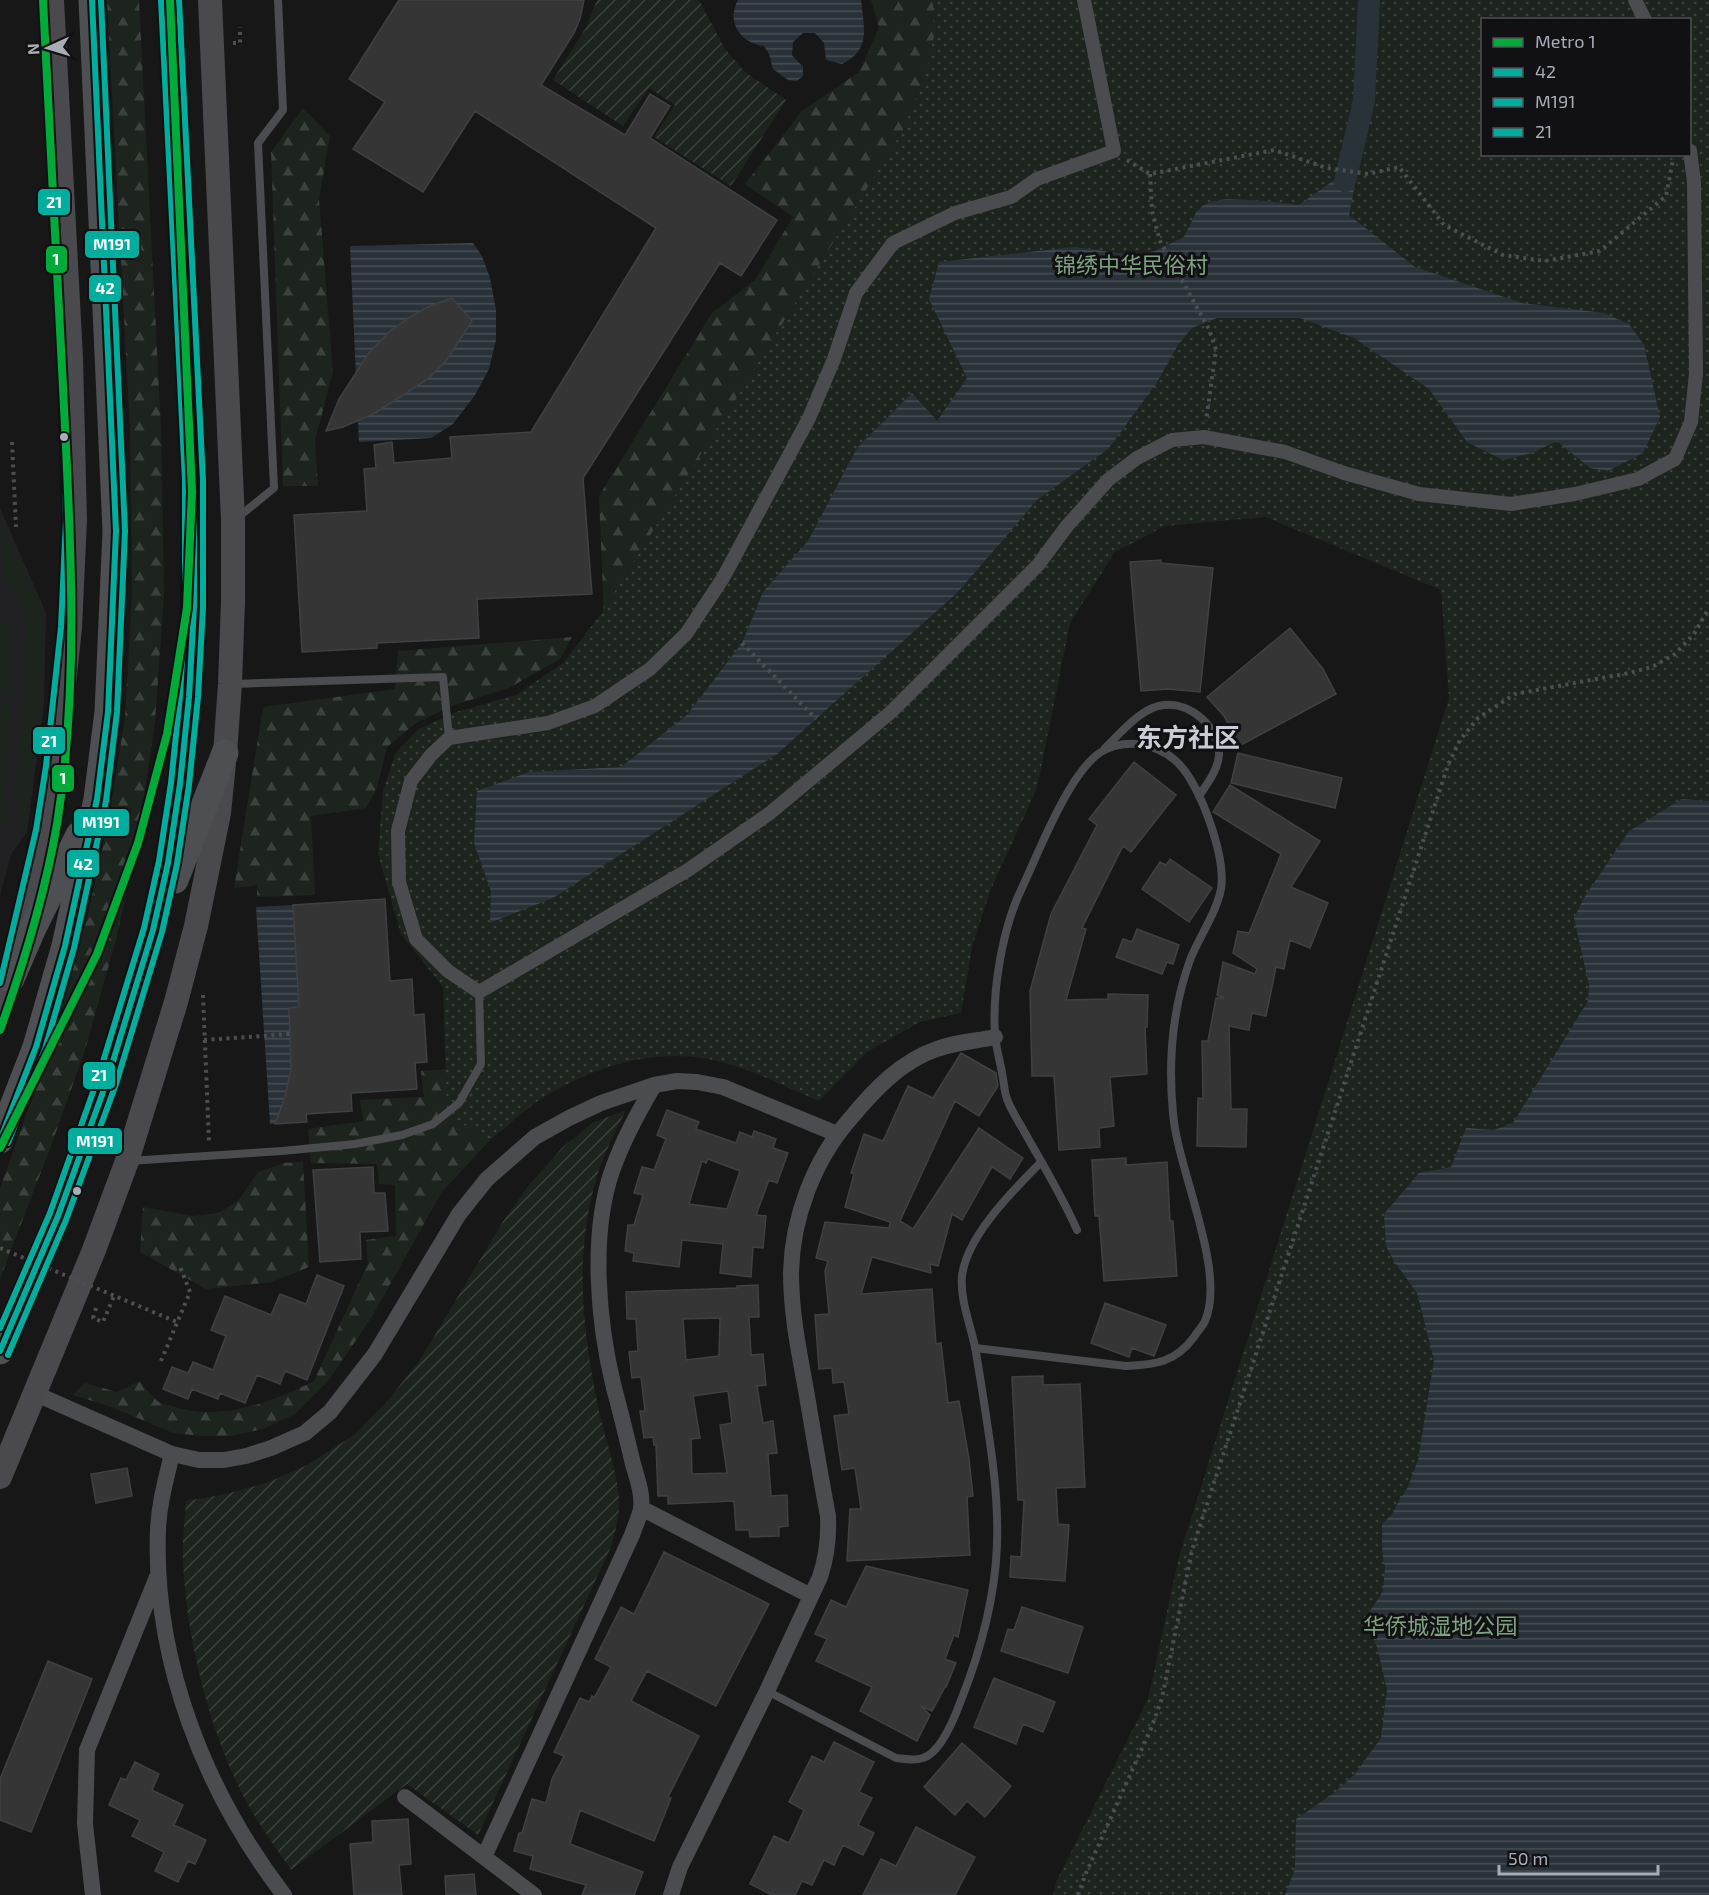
<svg xmlns="http://www.w3.org/2000/svg" width="1709" height="1895" viewBox="0 0 1709 1895" font-family="'Exo 2','Noto Sans SC',sans-serif">
<style>
.built{fill:#212123}
.grass{fill:#1d241e}
.forest{fill:url(#forest-firs)}
.park{fill:url(#park-dots);fill-rule:evenodd}
.garden{fill:url(#garden-furrows)}
.water{fill:url(#water-rules)}
.lines{fill:none;stroke-linecap:round;stroke-linejoin:round}
.canal{stroke:#2a3239;stroke-width:22}
.building{fill:#353536;stroke:#3f4043;stroke-width:1.5;fill-rule:evenodd}
.path{stroke:#4d4e52;stroke-width:4;stroke-dasharray:3 4.5;stroke-linecap:butt}
.service{stroke:#4b4c50;stroke-width:8}
.pedestrian{stroke:#4b4c50;stroke-width:14}
.minor{stroke:#4b4c50;stroke-width:16}
.secondary{stroke:#4a4a4e;stroke-width:24}
.primary{stroke:#4d4f52;stroke-width:27}
.path-bridge{stroke:#4d4e52;stroke-width:4;stroke-dasharray:3 4.5;stroke-linecap:butt}
.bus-1-casing{stroke:#111113;stroke-width:10}
.bus-2-casing{stroke:#111113;stroke-width:10}
.bus-3-casing{stroke:#111113;stroke-width:10}
.bus-1{stroke:#01ad9c;stroke-width:6}
.bus-2{stroke:#01ad9c;stroke-width:6}
.bus-3{stroke:#01ad9c;stroke-width:6}
.metro-1-casing{stroke:#111113;stroke-width:12}
.metro-1{stroke:#00ab39;stroke-width:8}
.bus-dot{fill:#a8adb8;stroke:#111113;stroke-width:2}
.labels{text-anchor:middle;dominant-baseline:central;stroke-width:6;stroke-linejoin:round;paint-order:stroke}
.park-label{font-size:22px;fill:#7fa381;stroke:#111113}
.quarter-label{font-size:26px;font-weight:bold;fill:#c9ccd4;stroke:#111113}
.line-badge{stroke:#111113;stroke-width:2}
.badge-label{font-size:16px;text-anchor:middle;font-weight:bold;fill:#fff}
</style>
<defs>
<pattern id="forest-firs" width="22" height="20" patternUnits="userSpaceOnUse" patternTransform="scale(1.5)"><rect width="22" height="20" fill="#1d241e"/><path d="M5 1l3.5 6h-7zM16 11l3.5 6h-7z" fill="#3b413d"/></pattern>
<pattern id="park-dots" width="8" height="8" patternUnits="userSpaceOnUse" patternTransform="scale(1.5)"><rect width="8" height="8" fill="#1d241e"/><path d="M2 2h.1M6 6h.1" fill="none" stroke="#3b413d" stroke-width="1.8" stroke-linecap="round"/></pattern>
<pattern id="garden-furrows" width="10" height="10" patternUnits="userSpaceOnUse" patternTransform="scale(1.5)"><rect width="10" height="10" fill="#1d241e"/><path d="M-1 1l2-2M0 10L10 0M9 11l2-2" fill="none" stroke="#3b413d"/></pattern>
<pattern id="water-rules" width="6" height="5" patternUnits="userSpaceOnUse" patternTransform="scale(1.5)"><rect width="6" height="5" fill="#2a3239"/><path d="M0 2.5h6" fill="none" stroke="#464d54"/></pattern>
</defs>
<rect width="100%" height="100%" fill="#171717"/>
<path class="built" d="M0,508L46,613L44,705L27,832L11,854L0,896Z"/>
<path class="grass" d="M2,525L44,614L42,704L24,831L14,795L26,684L27,613L3,575Z
M0,623L14,627V693L0,696Z
M13,700L3,797L10,830L0,822V704Z"/>
<path class="forest" d="M107,0H139L161,428L164,594L155,722L138,837L117,936L85,1050L51,1146L0,1279V1188L52,1043L88,915L109,817L125,718L132,595L130,430Z
M871,0H1008L805,539L517,698L565,666L604,616L599,496L712,313L755,280L793,217L745,184L802,111L859,72L879,28Z
M303,108L330,136L319,199L333,372L315,440L318,486H283L271,152Z
M572,637L560,659L509,688L454,705L416,723L387,747L377,788L366,808L311,816L315,895L257,897V885L234,888L263,707L395,689L398,651Z
M446,1069L447,1115L490,1140L441,1193L373,1315L329,1380L295,1414L263,1429L230,1436H203L173,1433L109,1406L73,1395L85,1383L117,1392L140,1381C145,1388 152,1397 159,1402C162,1404 168,1405 172,1406C218,1423 273,1402 314,1381L368,1263L366,1240L396,1236L395,1185L379,1184L377,1164L311,1163L308,1129L363,1121L360,1100L424,1097L421,1071Z
M303,1162L309,1267L272,1282L206,1289L140,1252L143,1207L193,1216L218,1213L238,1201L258,1172L284,1163Z"/>
<path class="park" d="M933,0H1709V1895H1053L1057,1880L1148,1699L1179,1557L1449,698L1441,590L1265,517L1165,526L1115,552L1070,623L1037,788L991,889L972,947L961,1013L920,1022L867,1052L819,1101C792,1090 764,1075 735,1066C669,1043 602,1062 544,1097C525,1109 508,1126 490,1140L447,1115L443,987L401,934L378,854L383,791L396,752L419,729L456,712L516,695L563,663L601,614L902,132L925,77L934,36ZM1482,20H1690V154H1482Z"/>
<path class="garden" d="M597,0H699L725,49L745,72L786,100L731,186L654,137L675,105L649,88L623,126L553,80L587,26Z
M626,1110C616,1131 604,1153 597,1176C574,1254 582,1328 598,1406C604,1437 617,1468 619,1500C620,1517 615,1532 610,1549L478,1835L407,1784L291,1870C272,1843 252,1815 238,1785C206,1718 186,1634 183,1560C182,1540 185,1520 186,1501L226,1494L269,1482L309,1464L354,1435L389,1399L420,1360L502,1223L529,1185L562,1148L592,1123Z"/>
<path class="water" d="M738,0H861C864,28 871,50 842,64L826,60L824,43L815,33H803L793,42L792,55L803,67V76L797,81L788,80L773,69L769,54L764,46C740,43 726,22 738,0Z
M1337,178L1355,185L1349,215L1415,267L1522,303L1604,313L1629,324L1644,345L1660,417L1643,453L1608,471L1590,468L1557,441L1532,453L1503,460L1467,442L1429,389L1354,338L1300,318H1217L1192,328L1178,345L1156,384L1109,448L1037,500L958,592L777,754L553,898L490,923L491,891L474,843L477,791L529,772L621,767L687,715L742,643L763,592L808,541L857,448L912,393L937,421L967,378L929,299L939,262L1074,247L1133,255L1155,251L1184,237L1197,211L1204,205L1212,202L1226,199L1266,201L1299,205Z
M473,243L482,256L490,278L496,310V340L489,369L475,395L453,424L431,438L359,442L350,246Z
M1682,799L1709,801V1895H1285L1295,1869L1296,1819L1334,1793L1355,1774L1381,1738L1387,1690L1377,1647L1368,1628L1370,1611L1383,1591L1385,1567L1382,1552V1524L1392,1514L1399,1501L1408,1487L1418,1460L1434,1360L1417,1293L1394,1261L1386,1246L1384,1214L1419,1173L1451,1167L1466,1128L1494,1130L1513,1123L1588,1001L1589,985L1574,918L1585,896L1629,831Z
M293,905L299,1007L289,1008C290,1028 293,1050 291,1070C289,1089 282,1107 275,1124H270L256,907Z"/>
<g class="lines">
<path class="canal" d="M1345,181L1364,101L1369,0"/>
</g>
<path class="building" d="M399,0H584L580,19L574,33L541,85L625,135L650,94L670,106L650,138L777,220L741,276L720,263L583,478L592,594L477,599L479,638L377,643V648L302,652L294,515L367,511L364,469L376,468L374,445L392,442L394,463L452,458L450,437L531,432L656,228L475,111L423,192L353,149L385,102L349,79Z
M452,298L472,321L446,361L428,379L375,413L343,427L326,431L339,399L368,354L389,332L407,319L426,308Z
M1161,560V563L1213,568L1200,692L1168,689L1141,691L1130,562Z
M1290,628L1323,669L1336,694L1239,746L1224,716L1207,697Z
M1238,753L1342,778L1335,808L1231,783Z
M1134,762L1176,795L1131,852L1123,846L1082,928L1086,929L1066,1000L1108,999V994L1148,995L1147,1027H1145L1147,1074L1110,1077L1114,1126L1099,1128L1100,1147L1059,1150L1054,1076H1032L1030,991L1051,914L1097,825L1089,819Z
M1230,785L1320,841L1291,887L1328,903L1310,948L1290,940L1284,969L1276,967L1266,1016L1252,1013L1249,1030L1229,1026L1231,1109H1247L1246,1147L1197,1146L1198,1098L1203,1099L1202,1041H1208L1216,998H1224L1217,995L1223,962L1255,974L1257,969L1233,953L1238,931L1249,933L1281,854L1213,812Z
M1170,859L1212,888L1189,922L1142,889L1160,862L1166,865Z
M385,899L390,981L412,979L414,1015L424,1014L427,1062L415,1063L417,1089L351,1093L352,1111L306,1114L307,1122L275,1124L285,1097L291,1069L289,1008L299,1007L293,905Z
M1137,929L1179,945L1173,964L1167,962L1162,974L1116,957L1123,939L1132,942Z
M961,1053L996,1073L998,1086L979,1116L955,1101L900,1221L913,1229L979,1128L1023,1158L1010,1179L992,1167L962,1220L952,1214L938,1266L930,1264L931,1273L872,1257L861,1294L932,1289L936,1344L941,1343L948,1403L959,1401L969,1459L973,1496L967,1497L970,1555L847,1561L850,1509H861L855,1468L842,1470L834,1416L849,1414L844,1382L833,1383L832,1368L819,1369L815,1315L829,1314L825,1271L828,1261L816,1258L825,1222L889,1228L890,1222L845,1207L854,1174L851,1173L864,1134L883,1141L908,1086L933,1098Z
M667,1110L699,1122L696,1129L736,1143L740,1132L752,1137L754,1131L776,1139L773,1148L788,1153L777,1183L769,1180L756,1215L766,1216L763,1248L753,1247L751,1277L720,1273L723,1244L682,1240L679,1267L633,1261L634,1253L625,1251L628,1225H634L643,1195L634,1193L642,1167L654,1170L666,1139L657,1135ZM708,1159L740,1171L727,1209L689,1204L702,1161L706,1163Z
M1126,1158V1165L1167,1162L1170,1221H1173L1177,1276L1104,1281L1099,1216H1095L1092,1160Z
M373,1167L374,1193H385L388,1231L360,1232L361,1259L320,1262L313,1170Z
M317,1275L344,1286L307,1380L285,1371L280,1384L257,1375L245,1403L220,1393L218,1399L192,1389L188,1399L163,1389L172,1367L188,1373L193,1362L213,1370L226,1336L211,1330L225,1296L271,1315L280,1294L306,1304Z
M758,1285L759,1317H749L751,1355L763,1354L766,1385L757,1386L763,1423L773,1421L777,1453L768,1454L771,1496L787,1495L788,1526L779,1527V1536L750,1537L749,1530H736L734,1501L668,1504V1496H658L656,1445H654L653,1437L644,1438L640,1411H645L641,1377L632,1378L629,1352L638,1351L636,1319H627L626,1292L737,1288V1286ZM720,1318L719,1356L686,1360L683,1319ZM728,1391L732,1423L720,1425L727,1473L692,1474L691,1439L700,1438L693,1396Z
M1105,1303L1166,1325L1154,1356L1132,1348L1129,1357L1091,1343Z
M1043,1376V1385L1080,1384L1085,1487L1056,1488L1058,1524L1069,1525L1065,1581L1010,1577L1011,1556L1021,1557L1024,1500H1018L1012,1377Z
M127,1468L132,1496L96,1503L91,1474Z
M664,1552L769,1604L716,1706L647,1671L631,1701L699,1736L668,1797L671,1798L654,1841L580,1810L570,1844L643,1872L634,1895H582L586,1885L530,1869L533,1856L514,1851L519,1833H522L532,1799L546,1803L552,1779L564,1756L554,1752L580,1698L589,1702L592,1696L594,1698L611,1667L595,1659L621,1607L634,1614Z
M866,1566L968,1590L958,1637L954,1635L945,1659L956,1663L946,1687H945L932,1711L921,1706L930,1715L917,1741L860,1711L872,1687L816,1661L827,1639L815,1634L831,1600L846,1607Z
M1022,1607L1083,1627L1068,1673L1001,1651L1008,1629L1014,1630Z
M48,1661L92,1679L31,1832L0,1820V1779Z
M994,1678L1055,1702L1043,1732L1023,1724L1016,1744L974,1727Z
M834,1742L874,1762L859,1792L872,1798L858,1825L874,1833L863,1855L843,1845L834,1865L824,1860L812,1885L802,1881L795,1895H772L750,1884L774,1836L789,1843L804,1810L789,1802L812,1756L824,1762Z
M962,1743L1011,1786L985,1817L967,1801L955,1815L924,1787Z
M135,1762L159,1774L152,1790L183,1805L174,1825L206,1840L195,1864L188,1861L178,1882L155,1871L164,1852L132,1836L140,1820L109,1805L121,1778L126,1780Z
M408,1819L411,1864L399,1865L402,1895H354L350,1844L373,1842L372,1821Z
M916,1827L975,1857L955,1895H863L881,1859L896,1866Z
M474,1874L476,1895H446L445,1876Z"/>
<g class="lines">
<path class="path" d="M233,43H240V27
M1127,160L1150,174L1274,150L1327,168L1368,174L1399,167L1444,225L1503,255L1545,261L1600,251L1666,196L1673,160
M1150,174L1152,211L1160,241L1209,329L1216,350L1206,421
M12,442L16,527
M742,643L816,719
M203,995L209,1143
M204,1040L291,1034
M96,1308L93,1318L103,1322L114,1296
M161,1361L190,1292L179,1264
M1078,1895L1086,1873L1152,1726L1162,1698L1192,1550L1448,765L1460,740L1478,718L1515,694L1629,673L1652,667L1675,654L1694,634L1709,608"/>
<path class="service" d="M236,519L274,488L258,143L283,110L278,0
M233,684L443,677L449,738
M1105,748C1121,733 1141,707 1164,705C1191,702 1220,728 1219,755C1218,770 1207,784 1199,796
M128,1161L282,1151L355,1144L402,1135L433,1124L459,1103L481,1064L479,992
M975,1348L1126,1366C1155,1365 1176,1362 1194,1337C1197,1332 1203,1326 1205,1321C1227,1271 1177,1169 1173,1113C1168,1061 1172,1010 1190,960C1199,937 1216,914 1221,889C1226,857 1201,786 1178,763C1168,753 1153,746 1138,744C1126,743 1112,745 1101,752C1069,772 1038,854 1021,890C1002,930 992,992 995,1035C996,1048 1000,1061 1002,1073C1004,1082 1004,1091 1007,1099C1011,1110 1019,1122 1025,1133C1043,1165 1062,1196 1077,1230
M767,1691L896,1758C905,1759 914,1761 923,1758C940,1753 954,1719 960,1703C980,1653 995,1599 997,1545C999,1490 989,1436 981,1383C979,1371 977,1358 975,1347C970,1323 960,1300 962,1276C967,1235 1014,1190 1041,1162"/>
<path class="pedestrian" d="M1084,0L1114,151L1037,179L1011,197L955,213L893,243L856,293L834,359L809,418L723,578L686,634L650,669L595,706L548,723L449,738L431,755L411,781L398,831L399,882L416,939L448,971L479,992L688,870L770,813L891,712L1038,565L1067,526L1108,480L1137,458L1172,440L1204,437L1285,452L1344,473L1419,494L1511,504L1575,494L1638,479L1675,459L1691,422L1696,374L1694,182L1690,151
M1635,0L1645,20"/>
<path class="minor" d="M36,1394L172,1454L199,1460H224L246,1456L271,1448L305,1433L330,1412L375,1354L459,1214L487,1179L535,1137L569,1118L601,1103L654,1085L677,1081L697,1082L723,1087L837,1134
M172,1454C166,1479 159,1504 158,1530C153,1661 205,1792 284,1895
M641,1508L811,1596
M405,1797L534,1895
M484,1857L632,1535C635,1526 639,1518 641,1509C643,1494 637,1478 633,1464C627,1439 621,1413 614,1388C598,1323 590,1235 612,1171C623,1140 638,1113 654,1085
M93,1895L85,1824L87,1750L157,1577
M671,1895L680,1867L767,1691L820,1577C827,1556 829,1538 828,1516C820,1474 813,1432 806,1390C799,1352 791,1313 791,1273C792,1218 814,1160 850,1119C874,1090 901,1061 937,1049C955,1042 977,1041 995,1037"/>
<path class="secondary" d="M0,1011L11,979L45,832L55,767L70,628L75,520L71,358L52,0
M0,1477L94,1250L127,1161L176,1002L196,926L219,813L225,753L230,684L233,601V521L210,0"/>
<path class="primary" d="M175,880L225,753
M11,979L33,928L79,835
M0,1140L36,1047L65,946L97,799L108,712L116,531L92,0
M0,1351L58,1216L107,1081L153,930L168,863L180,784L189,697L194,607V480L170,0"/>
<path class="path-bridge" d="M0,1248L177,1322"/>
<defs>
<path id="bus-1" d="M0,1140L36,1047L65,946L97,799L108,712L116,531L92,0
M0,1351L58,1216L107,1081L153,930L168,863L180,784L189,697L194,607V480L170,0"/>
<path id="bus-2" d="M8,1143L45,1049L74,948L106,801L117,712L125,531L101,0
M8,1355L66,1220L116,1084L162,932L177,864L189,785L198,697L203,607V480L179,0"/>
<path id="bus-3" d="M0,983L36,830L46,766L61,627L66,520L62,358L43,0
M0,1328L50,1213L98,1078L144,928L159,861L171,783L180,696L185,607V480L161,0"/>
</defs>
<use href="#bus-1" class="bus-1-casing"/>
<use href="#bus-2" class="bus-2-casing"/>
<use href="#bus-3" class="bus-3-casing"/>
<use href="#bus-1" class="bus-1"/>
<use href="#bus-2" class="bus-2"/>
<use href="#bus-3" class="bus-3"/>
<defs>
<path id="metro-1" d="M0,1030C24,963 45,894 57,824C79,687 71,545 64,407C57,271 50,136 43,0
M0,1148L97,954L138,843L167,734L187,608L192,492L170,0"/>
</defs>
<use href="#metro-1" class="metro-1-casing"/>
<use href="#metro-1" class="metro-1"/>
</g>
<g class="bus-dot">
<circle cx="64" cy="437" r="5"/>
<circle cx="77" cy="1191" r="5"/>
</g>
<g class="labels">
<g class="park-label">
<text x="1131" y="264">锦绣中华民俗村</text>
<text x="1440" y="1625">华侨城湿地公园</text>
</g>
<g class="quarter-label">
<text x="1188" y="736">东方社区</text>
</g>
</g>
<g class="line-badge">
<rect x="37" y="188" width="34" height="28" rx="6" fill="#01ad9c"/>
<rect x="84" y="230" width="56" height="29" rx="6" fill="#01ad9c"/>
<rect x="45" y="245" width="23" height="29" rx="6" fill="#00ab39"/>
<rect x="88" y="274" width="34" height="29" rx="6" fill="#01ad9c"/>
<rect x="32" y="726" width="34" height="29" rx="6" fill="#01ad9c"/>
<rect x="51" y="764" width="24" height="29" rx="6" fill="#00ab39"/>
<rect x="73" y="808" width="57" height="29" rx="6" fill="#01ad9c"/>
<rect x="66" y="849" width="34" height="29" rx="6" fill="#01ad9c"/>
<rect x="82" y="1061" width="34" height="29" rx="6" fill="#01ad9c"/>
<rect x="67" y="1127" width="56" height="28" rx="6" fill="#01ad9c"/>
</g>
<g class="badge-label">
<text x="54" y="208">21</text>
<text x="112" y="250">M191</text>
<text x="56" y="265">1</text>
<text x="105" y="294">42</text>
<text x="49" y="747">21</text>
<text x="63" y="784">1</text>
<text x="101" y="828">M191</text>
<text x="83" y="870">42</text>
<text x="99" y="1081">21</text>
<text x="95" y="1147">M191</text>
</g>
<rect x="1481" y="18" width="210" height="138" fill="#111113" stroke="#4d4f55" stroke-width="1.5"/>
<rect x="1493" y="38" width="30" height="9" fill="#00ab39" stroke="#4d4f55" stroke-width="1.5"/>
<text x="1535" y="48" font-size="18" fill="#a8adb8">Metro 1</text>
<rect x="1493" y="68" width="30" height="9" fill="#01ad9c" stroke="#4d4f55" stroke-width="1.5"/>
<text x="1535" y="78" font-size="18" fill="#a8adb8">42</text>
<rect x="1493" y="98" width="30" height="9" fill="#01ad9c" stroke="#4d4f55" stroke-width="1.5"/>
<text x="1535" y="108" font-size="18" fill="#a8adb8">M191</text>
<rect x="1493" y="128" width="30" height="9" fill="#01ad9c" stroke="#4d4f55" stroke-width="1.5"/>
<text x="1535" y="138" font-size="18" fill="#a8adb8">21</text>
<g transform="translate(48 48) rotate(266)" stroke="#111113" stroke-width="4.5" paint-order="stroke">
<path d="M0-4.5L10 22L0 15L-10 22Z" fill="#a8adb8"/>
<text y="-9" font-size="16" font-weight="bold" text-anchor="middle" fill="#a8adb8">N</text>
</g>
<path d="M1499 1865v9h159v-9" fill="none" stroke="#a8adb8" stroke-width="3"/>
<text x="1508" y="1865" font-size="18" fill="#a8adb8" stroke="#111113" stroke-width="4.5" paint-order="stroke">50 m</text>
</svg>
